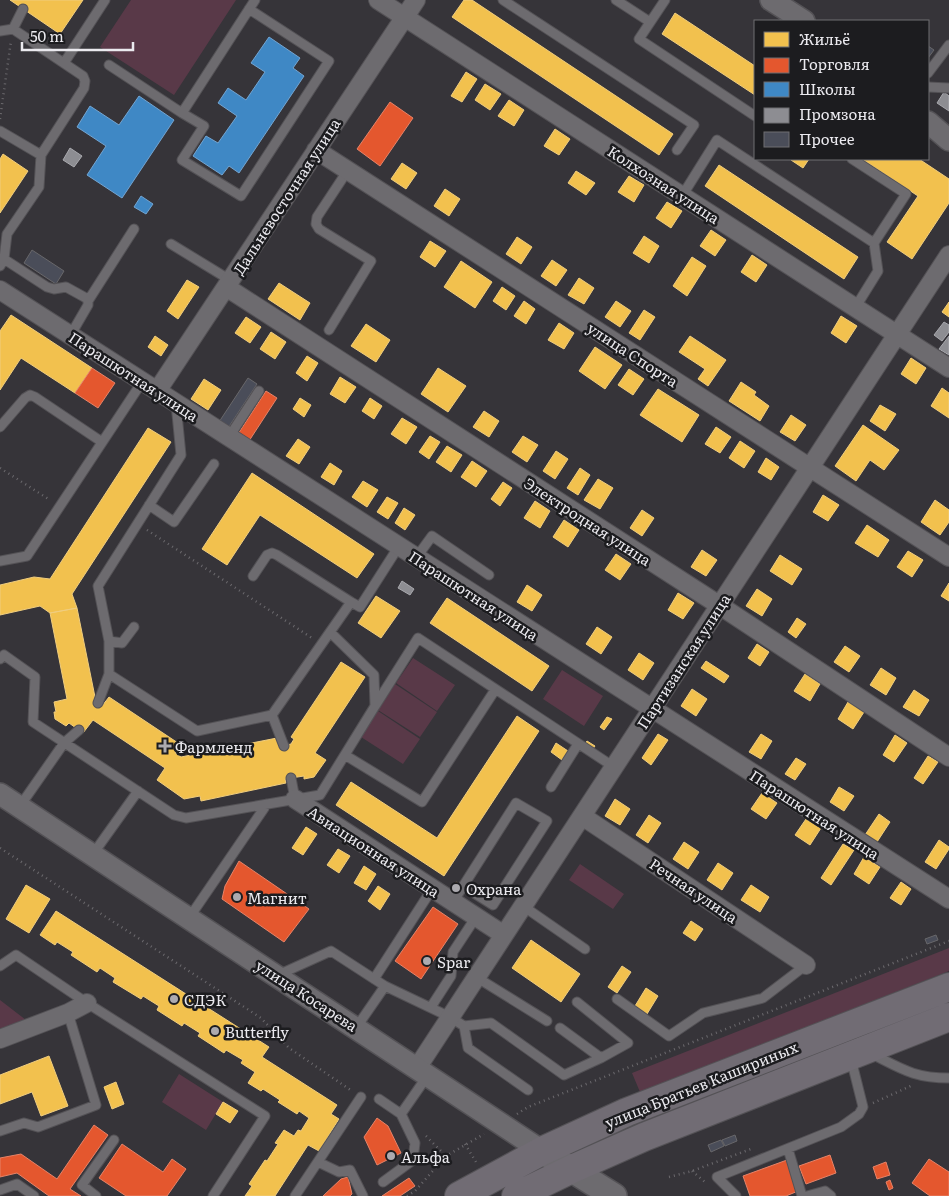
<svg xmlns="http://www.w3.org/2000/svg" width="949" height="1196" viewBox="0 0 949 1196" font-family="Literata,serif">
<style>
.green{fill:#593948}
.homes{fill:#f2c14e;stroke:#f0cd7e}
.shops{fill:#e4572e;stroke:#e68368}
.schools{fill:#3f88c5;stroke:#73a5d2}
.industry{fill:#8d8d92;stroke:#a9a9ae}
.building{fill:#4a4d59;stroke:#68676a}
.lines{fill:none;stroke-linecap:round;stroke-linejoin:round}
.service-casing{stroke:#545256;stroke-width:11}
.minor-casing{stroke:#545256;stroke-width:20}
.tertiary-casing{stroke:#545256;stroke-width:24}
.secondary-casing{stroke:#545256;stroke-width:28}
.primary-casing{stroke:#545256;stroke-width:30}
.path{stroke:#6c6a6e;stroke-width:2.5;stroke-dasharray:1 4;stroke-linecap:butt}
.service{stroke:#6d6b6f;stroke-width:9}
.minor{stroke:#6d6b6f;stroke-width:18}
.tertiary{stroke:#6d6b6f;stroke-width:21}
.secondary{stroke:#6d6b6f;stroke-width:25}
.primary{stroke:#716c74;stroke-width:28}
.poi-dot{fill:#acaaaf;stroke:#1c1c1f;stroke-width:2}
.labels{text-anchor:middle;dominant-baseline:central;stroke-width:5;stroke-linejoin:round;paint-order:stroke}
.street-label{font-size:15px;fill:#ebeaef;stroke:#1c1c1f}
.poi-label{font-size:15px;fill:#ebeaef;stroke:#1c1c1f;text-anchor:start}
</style>
<rect width="100%" height="100%" fill="#363439"/>
<path class="green" d="M131,0H236L174,95L100,47Z
M413,658L455,685L437,711L396,683Z
M562,670L603,696L584,726L543,699Z
M395,684L437,712L420,737L378,710Z
M378,711L420,739L403,764L361,737Z
M580,864L624,894L613,909L569,880Z
M949,948V971L642,1092H640L632,1073Z
M0,1000L26,1020L0,1031Z
M179,1074L223,1102L206,1130L162,1102Z"/>
<path class="homes" d="M10,0H83L60,34Z
M464,0H472L673,134L659,155L452,17Z
M675,13L755,66V95L662,34Z
M466,72L477,79L462,102L451,96Z
M485,84L501,94L490,110L475,100Z
M509,100L524,110L514,126L498,116Z
M555,129L570,139L559,155L544,146Z
M3,154L28,171L0,213V159Z
M792,159H809L803,168L791,160Z
M862,159H919L949,179V203L912,259L887,242L918,196Z
M402,163L417,173L406,189L391,179Z
M719,165L858,257L844,279L705,186Z
M576,171L595,183L586,195L568,183Z
M629,176L644,185L634,202L618,192Z
M445,189L460,199L449,216L434,206Z
M667,202L682,211L671,228L656,218Z
M711,230L726,240L715,256L700,246Z
M644,236L659,246L649,263L633,253Z
M517,237L532,247L521,264L506,254Z
M430,241L446,251L435,267L420,257Z
M752,255L767,265L756,282L741,272Z
M692,257L706,266L687,296L673,286Z
M552,260L567,270L556,286L541,276Z
M461,261L492,282L475,308L444,287Z
M579,278L594,288L584,304L568,295Z
M187,280L199,287L178,319L167,311Z
M279,283L310,303L300,320L268,299Z
M502,287L515,296L506,310L493,301Z
M524,301L535,309L526,324L514,316Z
M616,301L631,311L620,327L605,317Z
M949,302V317L942,312Z
M644,310L655,317L640,340L629,333Z
M11,315L92,368L75,393L21,358L0,390V331Z
M841,316L857,326L846,343L831,333Z
M246,317L261,327L250,343L235,333Z
M559,323L574,333L564,349L548,340Z
M366,324L390,340L376,362L351,346Z
M271,332L286,342L275,359L260,349Z
M155,336L168,345L161,356L148,347Z
M690,336L726,360L708,386L698,379L705,369L679,352Z
M595,347L622,365L605,389L579,371Z
M307,356L318,363L307,381L296,373Z
M911,358L926,368L916,384L901,374Z
M438,368L466,386L448,412L421,394Z
M629,369L644,379L633,395L618,385Z
M340,377L356,387L345,403L330,394Z
M204,379L221,390L208,410L191,399Z
M741,382L756,392L754,395L769,406L760,421L729,401Z
M942,388L949,393V418L931,406Z
M658,389L699,415L682,442L640,415Z
M300,398L311,405L304,417L293,409Z
M370,398L382,406L374,419L362,411Z
M880,405L896,414L885,431L870,421Z
M484,411L499,421L489,437L473,427Z
M791,415L806,425L795,441L780,432Z
M402,418L417,427L406,444L391,434Z
M863,425L899,450L884,470L870,460L856,481L835,466Z
M716,427L731,437L720,453L705,444Z
M148,428L171,442L72,594L77,608L50,613L40,606L0,615V585L34,577L50,579Z
M430,436L440,442L429,459L419,452Z
M523,436L538,445L527,462L512,452Z
M298,439L310,447L299,464L286,456Z
M740,441L755,451L744,468L729,458Z
M447,446L462,455L451,472L436,462Z
M556,451L568,459L555,479L543,471Z
M766,458L779,467L771,480L758,472Z
M472,461L487,471L476,487L461,477Z
M330,463L342,471L334,485L321,477Z
M580,468L590,475L578,495L567,488Z
M252,473L374,554L357,578L260,515L227,565L202,549Z
M598,479L613,488L600,509L584,500Z
M363,481L378,490L367,507L352,497Z
M503,482L512,488L500,506L491,499Z
M823,495L839,505L828,521L813,512Z
M387,497L398,503L388,519L377,512Z
M935,500L949,510V522L940,535L921,522Z
M535,501L550,511L540,528L524,518Z
M404,508L415,515L405,530L395,523Z
M642,510L654,518L642,536L630,528Z
M564,520L579,530L568,547L553,537Z
M867,525L889,540L878,557L855,543Z
M702,550L717,560L706,576L691,567Z
M908,551L923,560L912,577L897,567Z
M616,554L631,564L620,580L605,570Z
M780,555L802,569L792,585L770,571Z
M949,583V601L941,596Z
M527,585L542,595L532,611L517,602Z
M757,589L772,599L762,616L746,606Z
M678,593L694,603L683,619L668,610Z
M376,596L400,611L381,638L358,623Z
M447,598L549,666L532,691L430,623Z
M77,608L96,702L102,706L109,697L181,745L175,753L181,757L277,738L279,747L291,744L294,739L291,737L341,662L365,677L315,753L326,760L314,777L304,779V776L291,778L285,779L286,783L201,801L200,796L184,799L157,780L165,768L93,720L83,733L69,723L66,726L55,719L54,712H56L54,702L67,699L50,613Z
M797,618L806,624L796,638L788,632Z
M597,627L612,637L601,654L586,644Z
M757,644L769,652L760,666L748,658Z
M845,646L860,656L849,672L834,662Z
M639,653L654,663L643,680L628,670Z
M706,661L729,676L724,683L701,668Z
M881,668L896,678L886,695L870,685Z
M805,674L820,684L810,701L794,691Z
M692,689L707,699L696,716L681,706Z
M914,690L929,700L919,716L903,707Z
M848,702L864,712L853,729L838,719Z
M517,716L539,731L444,876L336,805L351,782L437,838Z
M607,717L612,719L604,730L600,727Z
M658,734L668,740L651,765L642,758Z
M761,734L772,741L761,759L749,752Z
M895,735L907,743L894,762L883,755Z
M587,741L595,746L592,750L584,745Z
M556,743L568,751L562,760L551,752Z
M928,756L938,762L923,784L914,778Z
M796,758L806,764L795,780L785,774Z
M839,787L854,796L844,811L830,802Z
M762,793L777,803L766,819L751,809Z
M615,799L630,809L620,825L605,816Z
M879,814L890,822L877,842L865,835Z
M649,815L661,823L648,843L636,835Z
M806,819L821,828L810,845L795,835Z
M306,827L317,834L303,855L292,848Z
M939,840L949,847V849L936,869L925,862Z
M684,842L699,852L688,869L673,859Z
M843,844L854,850L831,885L821,878Z
M338,849L350,856L339,873L327,865Z
M864,857L880,867L869,884L854,874Z
M718,863L733,873L722,890L707,880Z
M364,866L376,874L366,890L354,883Z
M456,882L461,886L456,893L451,890Z
M901,882L911,889L901,905L890,898Z
M26,885L50,899L29,933L6,919Z
M751,885L769,897L760,912L741,900Z
M378,886L390,894L380,910L368,901Z
M56,911L269,1047L262,1057L337,1105L331,1114L339,1119L319,1151L308,1145L275,1196H245L252,1186L249,1184L265,1160L267,1161L278,1144L275,1143L284,1130L294,1136L298,1130L301,1131L309,1118L299,1111L297,1114L278,1102L280,1100L263,1089L261,1091L248,1083L255,1072L241,1063L243,1060L226,1050L224,1053L198,1036L200,1033L184,1023L182,1026L157,1010L159,1006L143,996L141,999L113,982L115,978L100,968L97,972L71,955L73,952L57,942L55,945L40,935Z
M691,921L703,929L695,941L683,933Z
M531,940L580,974L561,1002L512,968Z
M622,966L631,972L617,993L608,987Z
M646,988L658,996L647,1014L635,1006Z
M49,1056L68,1106L41,1116L32,1092L0,1104V1075Z
M116,1082L124,1104L112,1109L104,1087Z
M223,1102L238,1111L230,1123L216,1114Z"/>
<path class="shops" d="M390,102L413,118L380,166L357,149Z
M92,368L115,383L98,408L75,393Z
M266,391L277,398L249,441L238,434Z
M239,861L309,909L284,942L222,899L225,886Z
M433,907L458,924L421,979L395,961Z
M377,1118L388,1126L401,1153L377,1165L364,1137Z
M94,1125L108,1135L70,1189L81,1196H49L17,1173L0,1177V1158L21,1154L57,1179Z
M122,1144L163,1172L172,1159L186,1169L167,1196H126L99,1178Z
M830,1155L836,1173L806,1184L799,1166Z
M929,1159L949,1172V1196H930L912,1183Z
M787,1160L798,1191L786,1196H750L743,1176Z
M886,1162L890,1175L877,1179L873,1167Z
M348,1177L352,1194L350,1196H323L341,1179Z
M409,1178L415,1186L400,1196H382Z
M890,1180L893,1188L889,1190L886,1182Z"/>
<path class="schools" d="M269,37L300,58L293,68L304,76L239,173L229,166L222,175L193,156L206,136L218,143L237,116L218,103L228,88L246,100L265,72L251,63Z
M139,96L174,120L122,198L87,175L106,146L77,127L90,106L119,125Z
M141,196L153,204L146,214L134,207Z"/>
<path class="industry" d="M944,92L949,96V111L937,103Z
M70,148L82,156L74,167L63,160Z
M944,322L949,325V332L942,341L934,335Z
M949,336V355L939,349Z
M402,581L414,589L410,595L398,588Z"/>
<path class="building" d="M928,46L934,50L928,58Z
M32,250L64,271L56,284L24,263Z
M248,378L257,384L228,428L219,422Z
M936,935L938,940L927,944L925,939Z
M735,1135L737,1141L725,1146L722,1140Z
M721,1140L724,1146L711,1152L708,1145Z"/>
<g class="lines">
<defs>
<path id="service" d="M503,0L694,125L677,150
M616,0L650,22
M665,0L639,39L755,116
M13,29L23,9
M0,31L13,29L83,76L85,81L84,88L41,155L39,187L7,234L4,259L0,266
M64,63L105,0
M109,65L182,113L255,0
M928,73L949,45
M928,87L949,88
M182,113L204,126L182,160L241,196L329,61L249,9
M0,131L41,155
M852,159L906,194L874,243L878,271L855,308
M682,196L717,140L874,243
M171,244L230,280
M4,259L47,287L54,289L66,287L86,298L88,301V305L70,336
M88,301L134,229
M329,330L371,261L319,229L316,224L317,217L348,170
M176,404L181,455L98,586L109,641V674L197,731L272,715L351,602L360,607L399,546
M0,427L25,398L30,395L35,397L102,442
M229,437L259,391
M149,505L174,522L214,464
M416,558L432,536L489,575
M0,561L27,556L142,382
M253,576L267,555L272,553L277,555L351,602
M109,641L122,643L134,627
M0,659L4,655L35,677L33,722L174,815L186,818L320,795L375,706L374,675L330,632
M98,703L109,674
M375,706L418,638L614,767
M272,715L284,746
M345,755L422,802L495,690
M291,778L295,799
M551,787L578,744
M20,806L64,743L79,730
M93,854L138,791
M453,902L516,803L547,821L493,905L463,886
M523,906L585,949
M189,918L267,804
M0,966L16,955L87,1003L265,1116L213,1196
M278,975L331,951L385,986L450,1017L464,1026L491,1023L564,1075L601,1058L628,1043L577,1002
M476,977L547,1021
M374,979L432,889
M617,999L669,1036L703,1013L763,998L806,965
M431,1007L451,976L453,952L476,917
M464,1026L468,1048L528,1090
M356,1028L385,986
M560,1028L601,1058
M872,1054C902,1069 914,1078 949,1078
M379,1099L401,1114L415,1143L413,1160L383,1182
M401,1114L428,1075
M0,1131L24,1123L38,1127L96,1105L68,1013
M788,1149L802,1196
M318,1162L339,1172L350,1170L363,1196
M0,1190L17,1184L34,1196
M96,1196L82,1185L114,1140
M295,1196L361,1097
M736,1196L717,1177L841,1127L859,1114L863,1107L851,1059
M807,1196L825,1191L831,1196"/>
<path id="minor" d="M378,0L949,368
M316,150L949,557
M226,287L719,605L949,757
M0,290L949,899
M157,391L416,0
M295,799L504,935
M582,816L806,965
M0,1039L68,1013L87,1003
M417,1068L949,255"/>
<path id="tertiary" d="M771,0L804,21
M928,122L949,140
M0,794L542,1151"/>
<path id="secondary" d="M542,1151L614,1196"/>
<path id="primary" d="M459,1196L542,1151L627,1112L949,987
M516,1196L572,1169L644,1137L949,1017"/>
</defs>
<use href="#service" class="service-casing"/>
<use href="#minor" class="minor-casing"/>
<use href="#tertiary" class="tertiary-casing"/>
<use href="#secondary" class="secondary-casing"/>
<use href="#primary" class="primary-casing"/>
<path class="path" d="M0,119L11,41
M0,468L50,500
M147,530L312,638
M0,848L261,1018L289,1048L352,1091
M873,1103L913,1085
M517,1114L528,1107L949,941
M426,1136L446,1156
M465,1144L476,1162
M692,1171L706,1183
M669,1177L692,1171L751,1149
M407,1196L415,1191L446,1156L484,1134"/>
<use href="#service" class="service"/>
<use href="#minor" class="minor"/>
<use href="#tertiary" class="tertiary"/>
<use href="#secondary" class="secondary"/>
<use href="#primary" class="primary"/>
</g>
<g class="poi-dot">
<path d="M162.5 738.5h5v5h5v5h-5v5h-5v-5h-5v-5h5z"/>
<circle cx="456" cy="888" r="5"/>
<circle cx="237" cy="897" r="5"/>
<circle cx="427" cy="961" r="5"/>
<circle cx="174" cy="999" r="5"/>
<circle cx="215" cy="1031" r="5"/>
<circle cx="391" cy="1156" r="5"/>
</g>
<g class="labels">
<g class="street-label">
<text transform="translate(664 184) rotate(33)">Колхозная улица</text>
<text transform="translate(286 196) rotate(-57)">Дальневосточная улица</text>
<text transform="translate(633 354) rotate(33)">улица Спорта</text>
<text transform="translate(134 376) rotate(33)">Парашютная улица</text>
<text transform="translate(588 521) rotate(33)">Электродная улица</text>
<text transform="translate(474 595) rotate(33)">Парашютная улица</text>
<text transform="translate(683 661) rotate(-57)">Партизанская улица</text>
<text transform="translate(815 814) rotate(33)">Парашютная улица</text>
<text transform="translate(374 851) rotate(33)">Авиационная улица</text>
<text transform="translate(694 890) rotate(34)">Речная улица</text>
<text transform="translate(307 995) rotate(33)">улица Косарева</text>
<text transform="translate(701 1084) rotate(-22)">улица Братьев Кашириных</text>
</g>
<g class="poi-label">
<text x="175" y="746">Фармленд</text>
<text x="466" y="888">Охрана</text>
<text x="247" y="897">Магнит</text>
<text x="437" y="961">Spar</text>
<text x="184" y="999">СДЭК</text>
<text x="225" y="1031">Butterfly</text>
<text x="401" y="1156">Альфа</text>
</g>
</g>
<rect x="754" y="20" width="175" height="140" fill="#1c1c1f" stroke="#6f6e72"/>
<rect x="764" y="32" width="25" height="15" fill="#f2c14e" stroke="#6f6e72"/>
<text x="799" y="45" font-size="15" fill="#ebeaef">Жильё</text>
<rect x="764" y="58" width="25" height="15" fill="#e4572e" stroke="#6f6e72"/>
<text x="799" y="70" font-size="15" fill="#ebeaef">Торговля</text>
<rect x="764" y="82" width="25" height="15" fill="#3f88c5" stroke="#6f6e72"/>
<text x="799" y="95" font-size="15" fill="#ebeaef">Школы</text>
<rect x="764" y="108" width="25" height="15" fill="#8d8d92" stroke="#6f6e72"/>
<text x="799" y="120" font-size="15" fill="#ebeaef">Промзона</text>
<rect x="764" y="132" width="25" height="15" fill="#4a4d59" stroke="#6f6e72"/>
<text x="799" y="145" font-size="15" fill="#ebeaef">Прочее</text>
<path d="M22 42v8h111v-8" fill="none" stroke="#ebeaef" stroke-width="2.5"/>
<text x="30" y="42" font-size="15" fill="#ebeaef" stroke="#1c1c1f" stroke-width="4" paint-order="stroke">50 m</text>
</svg>
